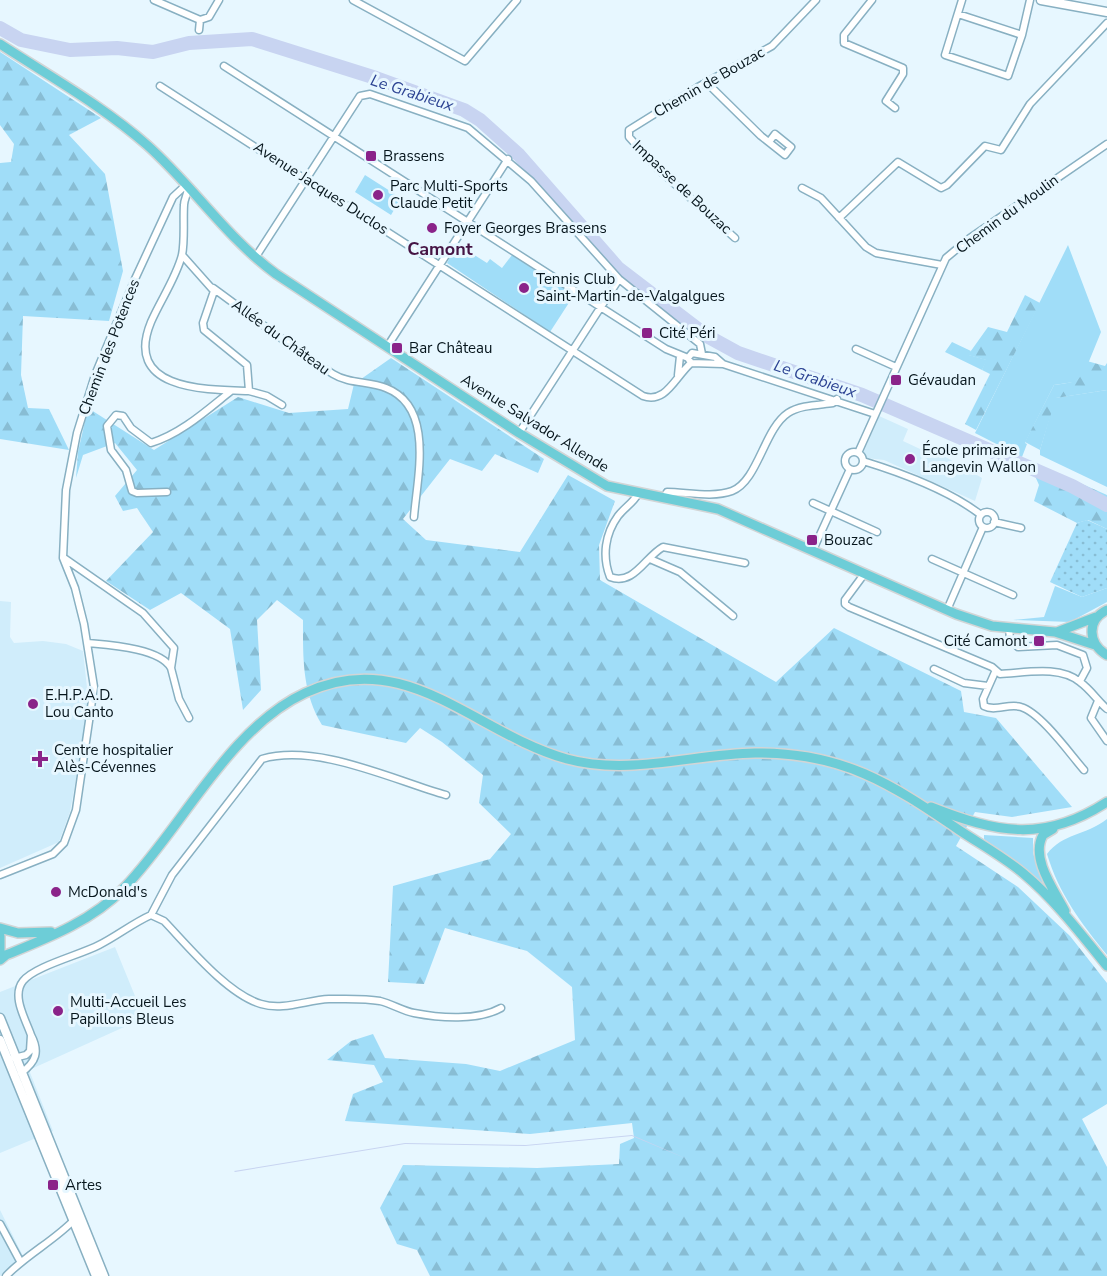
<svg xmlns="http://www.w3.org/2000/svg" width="1107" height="1276" viewBox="0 0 1107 1276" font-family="'Nunito Sans',sans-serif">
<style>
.built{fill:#d0edfb}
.green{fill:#a0ddf8}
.forest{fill:url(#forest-firs)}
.garden{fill:url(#garden-dots)}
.water{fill:#c8d4f1}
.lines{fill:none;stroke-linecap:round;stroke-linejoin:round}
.river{stroke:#c8d4f1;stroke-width:14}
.street-casing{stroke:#88b0c2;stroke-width:9}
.secondary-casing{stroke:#88b0c2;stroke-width:11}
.primary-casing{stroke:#d2d5d6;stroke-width:12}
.street{stroke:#fff;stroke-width:6}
.secondary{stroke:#fff;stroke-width:8}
.primary{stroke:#6dcdd7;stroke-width:9}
.poi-dot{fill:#8a2389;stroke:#e7f7ff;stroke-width:2}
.labels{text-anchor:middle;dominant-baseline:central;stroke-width:6;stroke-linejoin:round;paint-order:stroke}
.street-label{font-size:15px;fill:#06151c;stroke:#e7f7ff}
.poi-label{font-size:15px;fill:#06151c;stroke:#e7f7ff;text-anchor:start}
.water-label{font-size:16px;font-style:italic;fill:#2c4393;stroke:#e7f7ff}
.quarter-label{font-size:18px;font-weight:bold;fill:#451444;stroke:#e7f7ff}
</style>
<defs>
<pattern id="forest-firs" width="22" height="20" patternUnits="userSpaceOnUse" patternTransform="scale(1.5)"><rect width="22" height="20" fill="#a0ddf8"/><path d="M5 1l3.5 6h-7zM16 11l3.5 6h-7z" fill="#88bdd4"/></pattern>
<pattern id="garden-dots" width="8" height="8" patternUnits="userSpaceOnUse" patternTransform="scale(1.5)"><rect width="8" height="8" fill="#a0ddf8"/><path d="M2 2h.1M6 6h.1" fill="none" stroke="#88bdd4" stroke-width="1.8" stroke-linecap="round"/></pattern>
</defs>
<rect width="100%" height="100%" fill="#e7f7ff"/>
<path class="built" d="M879,416L908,429L903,441L935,456L937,452L982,478L975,501L884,460L866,458L863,453Z
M0,601L11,602L10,637L14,643L43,641L66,644L83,651L89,706L70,812L59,842L0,868Z
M115,947L144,1018L29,1070L53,1131L0,1153V992Z
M0,1210L23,1256L0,1276Z"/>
<path class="green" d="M365,175L401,198L391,215L355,192Z
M457,244L487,263L490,259L502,268L512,255L574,295L550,332L447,263Z
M1068,245L1101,332L1083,376L1074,382L1054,385L1025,443L1027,444L1022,457L975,433Z
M952,342L971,351L969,355L987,360L982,370L945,352Z
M1107,390V487L1040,455V450L1055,398Z
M1055,586L1082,597L1107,588V602L1070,622L1013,620L1044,617Z
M1107,819V955C1081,923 1059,894 1047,854C1063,833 1085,836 1107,819Z
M984,835L1033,838V853L1043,884L984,839Z"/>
<path class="forest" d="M0,52L101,118L69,135L105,174L123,271L109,321L23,316L21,375L28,408L49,409L69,450L0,439V163L11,162L14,144L0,125Z
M1025,295L1040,303L976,430L965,424L990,374L982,370L986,360L968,355L988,327L1007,332Z
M391,358L544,459L538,473L495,454L482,471L450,459L403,519L426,540L520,552L568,475L615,501L599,545L600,580L776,682L834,628L961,691L964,712L996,718L1072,807L1012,817L975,812L956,846L1018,887L1070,936L1107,983V1104L1082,1119L1107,1167V1276H430L417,1250L397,1244L380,1208L403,1165L537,1168L619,1164L620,1144L634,1138L632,1123L530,1134L345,1121L353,1094L383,1082L374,1065L327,1060L351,1041L373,1034L385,1058L466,1064L500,1071L575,1040L572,987L527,951L445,928L424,984L388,982L393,886L490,859L511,834L479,803L483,775L442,742L420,728L406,743L322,725C302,692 303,658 303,620L277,600L257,620L261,690L243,710L230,629L181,593L150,610L106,581L153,532L137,508L123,511L115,496L137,470L115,443L83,455L76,478L78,452L88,408L154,450L238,397L289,413L348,409L354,384Z
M1087,361L1105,366L1107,363V390L1056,398L1040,450L1025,442L1054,385C1075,382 1081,383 1087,361Z
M1039,465L1107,495V529L1088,520L1077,523L1034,501L1039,485L1035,476Z"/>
<path class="garden" d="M1087,520L1107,529V588L1082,597L1050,582L1077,523Z"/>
<path class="water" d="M632,1135L692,1161L632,1136L525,1146L405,1144L235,1172L234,1171L405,1143L526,1145Z"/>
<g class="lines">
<path class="river" d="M0,28L21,40L70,50L117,48L153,52L189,43L252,39L376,78L464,110L480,120L519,155L618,268L707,336L738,353L862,395L1072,486L1107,505"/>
<defs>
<path id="street" d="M154,0L200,20
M353,0L465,61L517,0
M872,0L844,35V43L903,68V74L886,101L895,108
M962,0L945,55L1008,76L1022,35L1030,0
M958,14L1022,35
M200,20L209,17L219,0
M199,30L200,20
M224,66L666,349L688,358L691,363L723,364
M706,82L761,136L785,155L791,147L775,134L769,142
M160,86L643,396C666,404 675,377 691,363
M188,187C188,194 184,199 184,205C183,221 185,240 182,255C176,278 160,301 151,322C123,390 205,390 249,391
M802,188L821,198L866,247L876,253L942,265
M839,218L898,162L941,188L947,185L985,146L1001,150L1030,104L1107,23
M735,238L658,169L629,137V130L698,87L772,46L816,0
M182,255L214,291L203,323L204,330L247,365L249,391L267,396L282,405
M255,258L360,96L370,94L468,128L531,181L619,279L700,344L702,354
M213,288C253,317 292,348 333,374C349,384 369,381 386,388C435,407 417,477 414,517
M387,347L508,159
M856,349L896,367
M688,358L692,353L715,357L723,364L875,414
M678,375L680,356
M519,433L619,279
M845 461a9 9 0 1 1 18 0a9 9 0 1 1-18 0Z
M858,453L946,258L970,238L1107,144
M863,461C902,473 949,490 981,515
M167,492L137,493L132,491L126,470L111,450L107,426L116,415L123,416L131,428L151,443C181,434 207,410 231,391
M638,494C633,503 624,508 618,516C605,534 602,556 610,577C634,586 645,557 663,547L745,563
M664,498L667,492C686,492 713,498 732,491C758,481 764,429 788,413C800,405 819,405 833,403L837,399
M813,503L877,532
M979 520a8 8 0 1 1 16 0a8 8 0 1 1-16 0Z
M994,522L1021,528
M813,550L850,469
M64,558L143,613L174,648L171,668L179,699L189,718
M650,559L680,572L733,616
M932,559L1013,595
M865,573L845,600V604L849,607L992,667L1000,674C1025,673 1059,665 1080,682C1090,689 1098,701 1107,709
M947,610L983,527
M1009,629L1010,638L1018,647L1057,645L1083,655L1087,668L1080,681
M88,643C109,645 160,648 171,668
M934,669L964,683L988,686
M995,672L983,699L984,706C995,712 1009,703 1021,707C1041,713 1070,754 1084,770
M1098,701L1091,718L1107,741
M0,875L53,854L64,843L76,810L94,687L84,624L75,588L63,558L66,490L77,433L95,375L135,279L173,197L187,184
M151,915L172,875L262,759C317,743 393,780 446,795
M31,1035C26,1020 11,996 23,981C35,966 80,955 99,945C117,936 133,923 151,915L164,921C188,946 227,994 261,1004C283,1011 307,1000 329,999C345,999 364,998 380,1001C392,1004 403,1011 414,1013C439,1018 478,1021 501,1008
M14,1058L26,1055L30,1051L31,1035C40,1052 36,1062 21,1073
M0,1224L20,1261
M6,1276C27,1254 54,1241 75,1219"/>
<path id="secondary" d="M1041,0L1107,12
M0,1018L104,1276
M0,1040L96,1276"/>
<path id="primary" d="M0,44C49,76 103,106 147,145C192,185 228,239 276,274L519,433L607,486L718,509L956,614L992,626L1055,632L1095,645
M1107,610C1086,620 1088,644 1107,655
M1057,632L1096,617
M931,807C997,833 1044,843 1107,802
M1053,829L1043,835C1030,858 1054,890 1065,911
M0,928L18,933L51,932
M0,936V955
M0,960L6,955C48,938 92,921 124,888C182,828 229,728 305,693C406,645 476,734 567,759C629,776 693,754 755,753C842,752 890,783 959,830C980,844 1004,857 1024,874C1055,900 1081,934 1107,966"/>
</defs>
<use href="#street" class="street-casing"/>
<use href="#secondary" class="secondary-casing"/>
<use href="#primary" class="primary-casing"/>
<use href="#street" class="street"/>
<use href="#secondary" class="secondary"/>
<use href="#primary" class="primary"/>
</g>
<g class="poi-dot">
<rect x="365" y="150" width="12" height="12" rx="3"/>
<circle cx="378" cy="195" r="6"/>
<circle cx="432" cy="228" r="6"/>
<circle cx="524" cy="288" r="6"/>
<rect x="641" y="327" width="12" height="12" rx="3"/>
<rect x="391" y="342" width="12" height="12" rx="3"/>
<rect x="890" y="374" width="12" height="12" rx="3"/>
<circle cx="910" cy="459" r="6"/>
<rect x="806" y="534" width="12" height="12" rx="3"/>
<rect x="1033" y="635" width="12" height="12" rx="3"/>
<circle cx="33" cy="704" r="6"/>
<path d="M37 750h6v6h6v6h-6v6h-6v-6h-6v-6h6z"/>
<circle cx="56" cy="892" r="6"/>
<circle cx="58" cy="1011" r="6"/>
<rect x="47" y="1179" width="12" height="12" rx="3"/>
</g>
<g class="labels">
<g class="street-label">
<text transform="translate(709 82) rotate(-30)">Chemin de Bouzac</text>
<text transform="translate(682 187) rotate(43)">Impasse de Bouzac</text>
<text transform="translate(321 188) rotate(33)">Avenue Jacques Duclos</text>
<text transform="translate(1007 214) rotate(-36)">Chemin du Moulin</text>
<text transform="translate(281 337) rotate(36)">Allée du Château</text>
<text transform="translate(109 347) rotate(-69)">Chemin des Potences</text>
<text transform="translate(535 423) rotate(32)">Avenue Salvador Allende</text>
</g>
<g class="poi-label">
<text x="383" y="156">Brassens</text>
<text x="390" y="186">Parc Multi-Sports<tspan x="390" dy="17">Claude Petit</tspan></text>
<text x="444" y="228">Foyer Georges Brassens</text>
<text x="536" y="279">Tennis Club<tspan x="536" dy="17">Saint-Martin-de-Valgalgues</tspan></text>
<text x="659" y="333">Cité Péri</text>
<text x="409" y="348">Bar Château</text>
<text x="908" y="380">Gévaudan</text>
<text x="922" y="450">École primaire<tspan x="922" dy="17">Langevin Wallon</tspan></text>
<text x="824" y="540">Bouzac</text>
<text x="1027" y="641" text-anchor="end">Cité Camont</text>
<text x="45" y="695">E.H.P.A.D.<tspan x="45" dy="17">Lou Canto</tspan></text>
<text x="54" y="750">Centre hospitalier<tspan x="54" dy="17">Alès-Cévennes</tspan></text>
<text x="68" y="892">McDonald's</text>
<text x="70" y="1002">Multi-Accueil Les<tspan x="70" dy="17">Papillons Bleus</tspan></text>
<text x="65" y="1185">Artes</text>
</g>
<g class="water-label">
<text transform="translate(412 93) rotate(18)">Le Grabieux</text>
<text transform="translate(815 379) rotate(19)">Le Grabieux</text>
</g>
<g class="quarter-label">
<text x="440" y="249">Camont</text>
</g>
</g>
</svg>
